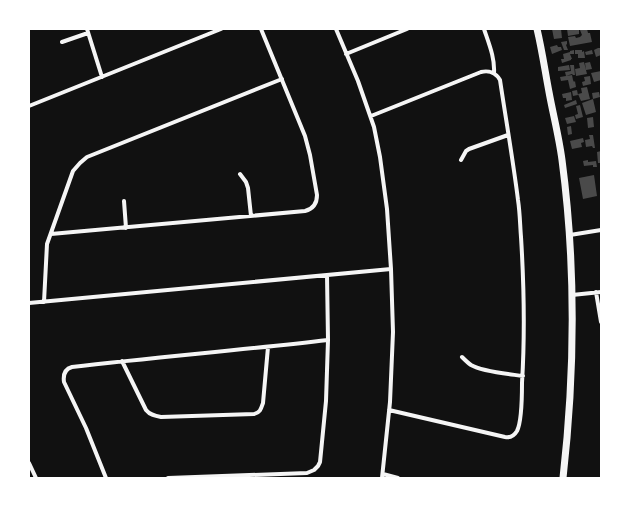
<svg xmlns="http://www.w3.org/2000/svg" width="630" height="507" viewBox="0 0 630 507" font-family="'Sofia Sans Condensed',sans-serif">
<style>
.building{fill:#4a4a4a}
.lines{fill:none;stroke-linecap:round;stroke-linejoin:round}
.minor{stroke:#f5f5f5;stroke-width:4}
.primary{stroke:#f5f5f5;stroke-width:7}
</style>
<rect width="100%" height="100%" fill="#111"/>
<path class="building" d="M552,29H561L562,38L554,39Z
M567,29H579V34L568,36Z
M584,29H587L588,33H590L592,42L570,46L568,37L575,36L576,38L580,37L582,35L580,30Z
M567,41V44L566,45L568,50H564L561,42Z
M557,45L558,47H561L562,50L552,54L550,47Z
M598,48H601V55L596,57L594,50Z
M574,50V54H570L572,59H571V60L562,63L561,59H564L563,54L570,52V51Z
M575,50H582V52L584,51L585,58H578V54H575Z
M592,50L593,54L586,55L585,52Z
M584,62L587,74L576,76L575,69L580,68L579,63Z
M590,62L592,69L586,70L585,63Z
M569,65L570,70L558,71V67Z
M570,65H574L575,75H573L572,74L566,76L565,72L571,71Z
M601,71V80L594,82L591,73Z
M572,75L573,80L574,82L575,81L576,87L570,89L568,80L561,81L560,77Z
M590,76L591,84L583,86L582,82L585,81L584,77Z
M587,87L590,99L581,101L578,94L582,93L581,88Z
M577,90L578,95L573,96L572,91Z
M571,92L572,100L566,101V98H563L562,94Z
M599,92L600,97L593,99L592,93Z
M593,99L596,112L586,115L582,103Z
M576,100L577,104L565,108L564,105Z
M580,105L583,117L576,119L575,115L578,114L576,106Z
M574,116L576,122L567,124L565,118Z
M593,117L594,127L588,128L587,118Z
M571,126L572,134L568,135L567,127Z
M589,135H593L595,148H593L592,146L586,147L585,140L590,139Z
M583,138L584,142L581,143L582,147L572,149L570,141Z
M601,151V163H598L597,152Z
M588,160V162L596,161L597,167H593V165L584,166L583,161Z
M594,175L597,196L583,199L579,178Z"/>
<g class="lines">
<path class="minor" d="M87,29L102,77
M336,29L358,81L374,127L380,157L387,209L391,269L393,332L390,402L382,478
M484,29C489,44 495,58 494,73
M62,42L88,33
M346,54L407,29
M29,106L221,29
M371,116L481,72C489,70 496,73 500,80C506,120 513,160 518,200C520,213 520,225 521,237C524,285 525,334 522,383C522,394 522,421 517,431C514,436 510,438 505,437L389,410
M461,160L466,151L469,149L508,135
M240,174L246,182L248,188L251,216
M124,201L126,228
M51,234L305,211C313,209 317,204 317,195L310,155L305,136L261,29
M570,235L601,230
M596,292L601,322
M572,295L601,292
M44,302L47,244L73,171L80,163L87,157L282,79
M29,303L391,269
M462,357C465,360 468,363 471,365C483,372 509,374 523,376
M122,361L146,410C150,415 155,416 161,417L254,414C260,413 261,409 263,403L268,347
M29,463L36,478
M383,474L398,478
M106,478L86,428L64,382C63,375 65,369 72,367C157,357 243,350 328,340
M168,478L307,473L314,470L318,466L320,462L321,452L326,401L328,340L327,275"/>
<path class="primary" d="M537,29C542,50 545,71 549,92C553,114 559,137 562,160C576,266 575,372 563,478"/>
</g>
<rect width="630" height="507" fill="none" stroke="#ffffff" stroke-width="60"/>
</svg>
